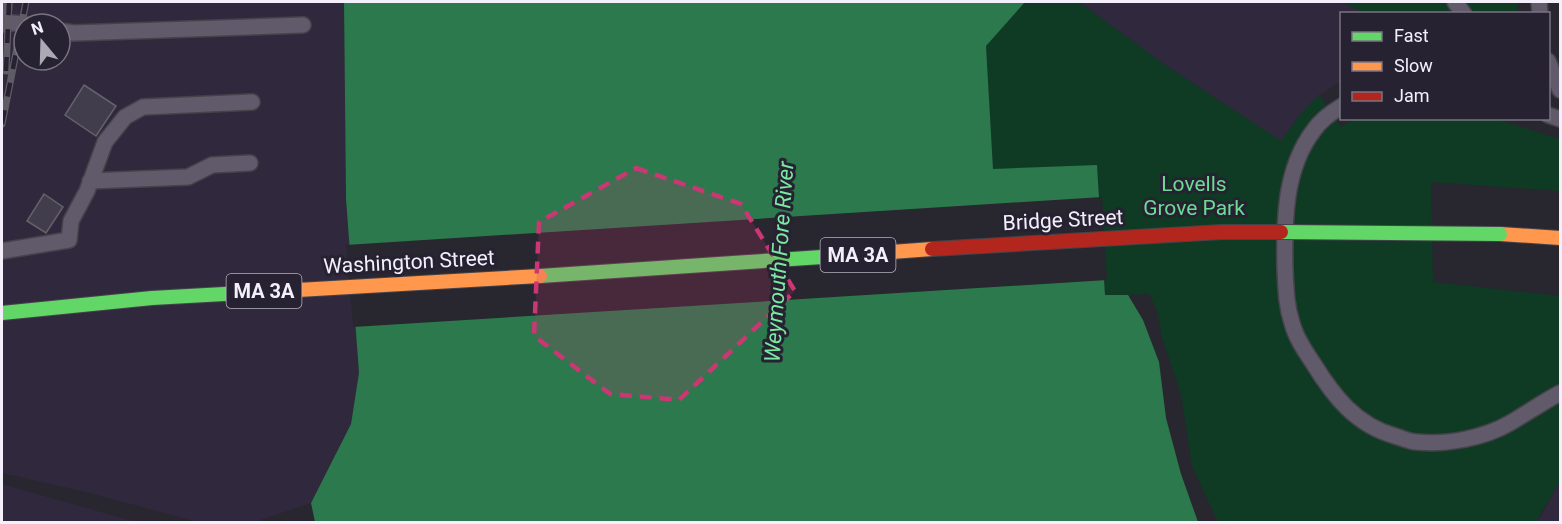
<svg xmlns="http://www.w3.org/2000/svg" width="1562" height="524" viewBox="0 0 1562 524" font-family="Roboto,sans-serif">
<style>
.built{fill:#30293e;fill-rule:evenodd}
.green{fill:#0f3b24}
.water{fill:#2b794c}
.pier{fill:#28262e}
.building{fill:#423d4d;stroke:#646269;stroke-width:1.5}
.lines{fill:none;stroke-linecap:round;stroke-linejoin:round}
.lane-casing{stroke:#45434a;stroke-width:18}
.fast-casing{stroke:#45434a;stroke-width:16}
.slow-casing{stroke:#45434a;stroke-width:16}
.lane{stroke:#605a6a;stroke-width:15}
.fast{stroke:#63d668;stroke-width:14}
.slow{stroke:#ff974d;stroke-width:14}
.rail-casing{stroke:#5f5c65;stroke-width:7}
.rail{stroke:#272232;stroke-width:4.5;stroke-dasharray:14;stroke-linecap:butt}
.fast-bridge-casing{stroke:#45434a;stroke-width:16;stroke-linecap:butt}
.jam-bridge-casing{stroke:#45434a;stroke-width:16;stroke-linecap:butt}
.fast-bridge{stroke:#63d668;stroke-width:14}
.jam-bridge{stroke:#b3261e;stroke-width:14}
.marked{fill:#c93873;fill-opacity:0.2;stroke:#c93873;stroke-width:4.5;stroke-dasharray:12 8;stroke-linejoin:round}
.labels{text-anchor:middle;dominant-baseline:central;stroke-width:6;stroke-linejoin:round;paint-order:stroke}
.shield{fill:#272232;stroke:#b6b2bf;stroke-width:1.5}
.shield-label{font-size:20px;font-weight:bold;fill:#f3f0fb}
.park-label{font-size:21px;fill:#6bdb95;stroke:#272232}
.street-label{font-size:21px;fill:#f3f0fb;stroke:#272232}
.water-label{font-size:22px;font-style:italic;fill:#7ae9a2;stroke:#272232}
</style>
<rect width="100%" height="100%" fill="#28262e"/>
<path class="built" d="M2,2H344L346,199L359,373L351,424L311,503L254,522H198L86,492L2,473ZM24,24H60V60H24Z
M1079,2H1341L1367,13L1342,14L1341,81L1319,95L1299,116L1281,141L1168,67Z
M1560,481V522H1536L1541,516Z
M2,484L136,522H2Z"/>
<path class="green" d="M1025,2H1079L1168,67L1281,141L1299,116L1319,95L1341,127L1354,119H1496L1560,139V191L1431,182L1433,282L1560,296V481L1536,522H1218L1192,466L1181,395L1162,337L1157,311L1149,294L1105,296L1097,165L993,170L986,46Z
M1341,2H1517V13L1367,14Z"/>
<path class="water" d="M344,2H1025L986,46L993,169L1097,165L1105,295H1128L1143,320L1159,362L1166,418L1181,474L1198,522H315L311,503L351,424L359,373L346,199Z"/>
<path class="pier" d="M1102,197L1107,280L353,327L346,245Z"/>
<path class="building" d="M84,85L116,106L96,136L65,115Z
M44,194L63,207L46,233L27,221Z"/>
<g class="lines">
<defs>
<path id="lane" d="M1455,2L1464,14
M1539,2L1540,14
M2,22L24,24
M2,25L4,2
M60,31L74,33L303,25
M1548,61L1560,90
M1342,106C1332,112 1320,121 1314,130C1284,169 1284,222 1285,269C1286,288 1286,305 1292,323C1296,338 1305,351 1313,363C1334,397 1356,425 1395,436C1402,438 1410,442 1417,442C1447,445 1484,438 1510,423C1527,413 1543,402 1560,393
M1548,115L1560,119
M90,181L188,177L212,165L250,163
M2,251L69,240L71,221L87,191L105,142L125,117L143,107L252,102"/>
<path id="fast" d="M540,276L837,256
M2,313L152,298L298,290"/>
<path id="slow" d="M1500,234L1560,238
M837,256L932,249
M298,290L540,276"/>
</defs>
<use href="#lane" class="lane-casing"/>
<use href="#fast" class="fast-casing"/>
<use href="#slow" class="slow-casing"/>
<use href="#lane" class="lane"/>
<use href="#fast" class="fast"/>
<use href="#slow" class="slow"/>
<defs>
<path id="rail" d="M6,71L9,2
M2,124L26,2"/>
</defs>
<use href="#rail" class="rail-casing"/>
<use href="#rail" class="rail"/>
<defs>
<path id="fast-bridge" d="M1281,232L1500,234"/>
<path id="jam-bridge" d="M932,249L1222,232H1281"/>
</defs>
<use href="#fast-bridge" class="fast-bridge-casing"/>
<use href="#jam-bridge" class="jam-bridge-casing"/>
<use href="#fast-bridge" class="fast-bridge"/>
<use href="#jam-bridge" class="jam-bridge"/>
</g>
<path class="marked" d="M636,168L741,204L795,291L679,400L610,394L534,336L539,222Z"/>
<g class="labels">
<g class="shield">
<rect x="820.5" y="238" width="75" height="34" rx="4.5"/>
<rect x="226.5" y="274" width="75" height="34" rx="4.5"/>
</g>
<g class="shield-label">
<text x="858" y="255">MA 3A</text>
<text x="264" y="291">MA 3A</text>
</g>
<g class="park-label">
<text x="1194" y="184">Lovells<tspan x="1194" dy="24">Grove Park</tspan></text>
</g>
<g class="street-label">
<text transform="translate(1063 220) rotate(-3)">Bridge Street</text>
<text transform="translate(409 262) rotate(-3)">Washington Street</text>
</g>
<g class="water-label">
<text transform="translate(779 262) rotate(-86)">Weymouth Fore River</text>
</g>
</g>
<rect width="1562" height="524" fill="none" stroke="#f3f0fb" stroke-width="6"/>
<rect x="1340" y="12" width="210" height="108" fill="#272232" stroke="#797482" stroke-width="1.5"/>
<rect x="1352" y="32" width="30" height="9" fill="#63d668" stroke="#797482" stroke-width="1.5"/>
<text x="1394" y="42" font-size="18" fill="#f3f0fb">Fast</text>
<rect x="1352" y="62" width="30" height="9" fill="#ff974d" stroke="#797482" stroke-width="1.5"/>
<text x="1394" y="72" font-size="18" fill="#f3f0fb">Slow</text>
<rect x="1352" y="92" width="30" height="9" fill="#b3261e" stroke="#797482" stroke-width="1.5"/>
<text x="1394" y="102" font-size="18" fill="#f3f0fb">Jam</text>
<g transform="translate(42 42) rotate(341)"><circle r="28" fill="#272232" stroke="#797482" stroke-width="1.5"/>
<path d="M0-4.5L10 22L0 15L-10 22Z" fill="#aca9b3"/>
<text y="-9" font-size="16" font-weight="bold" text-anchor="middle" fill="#f3f0fb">N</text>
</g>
</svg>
